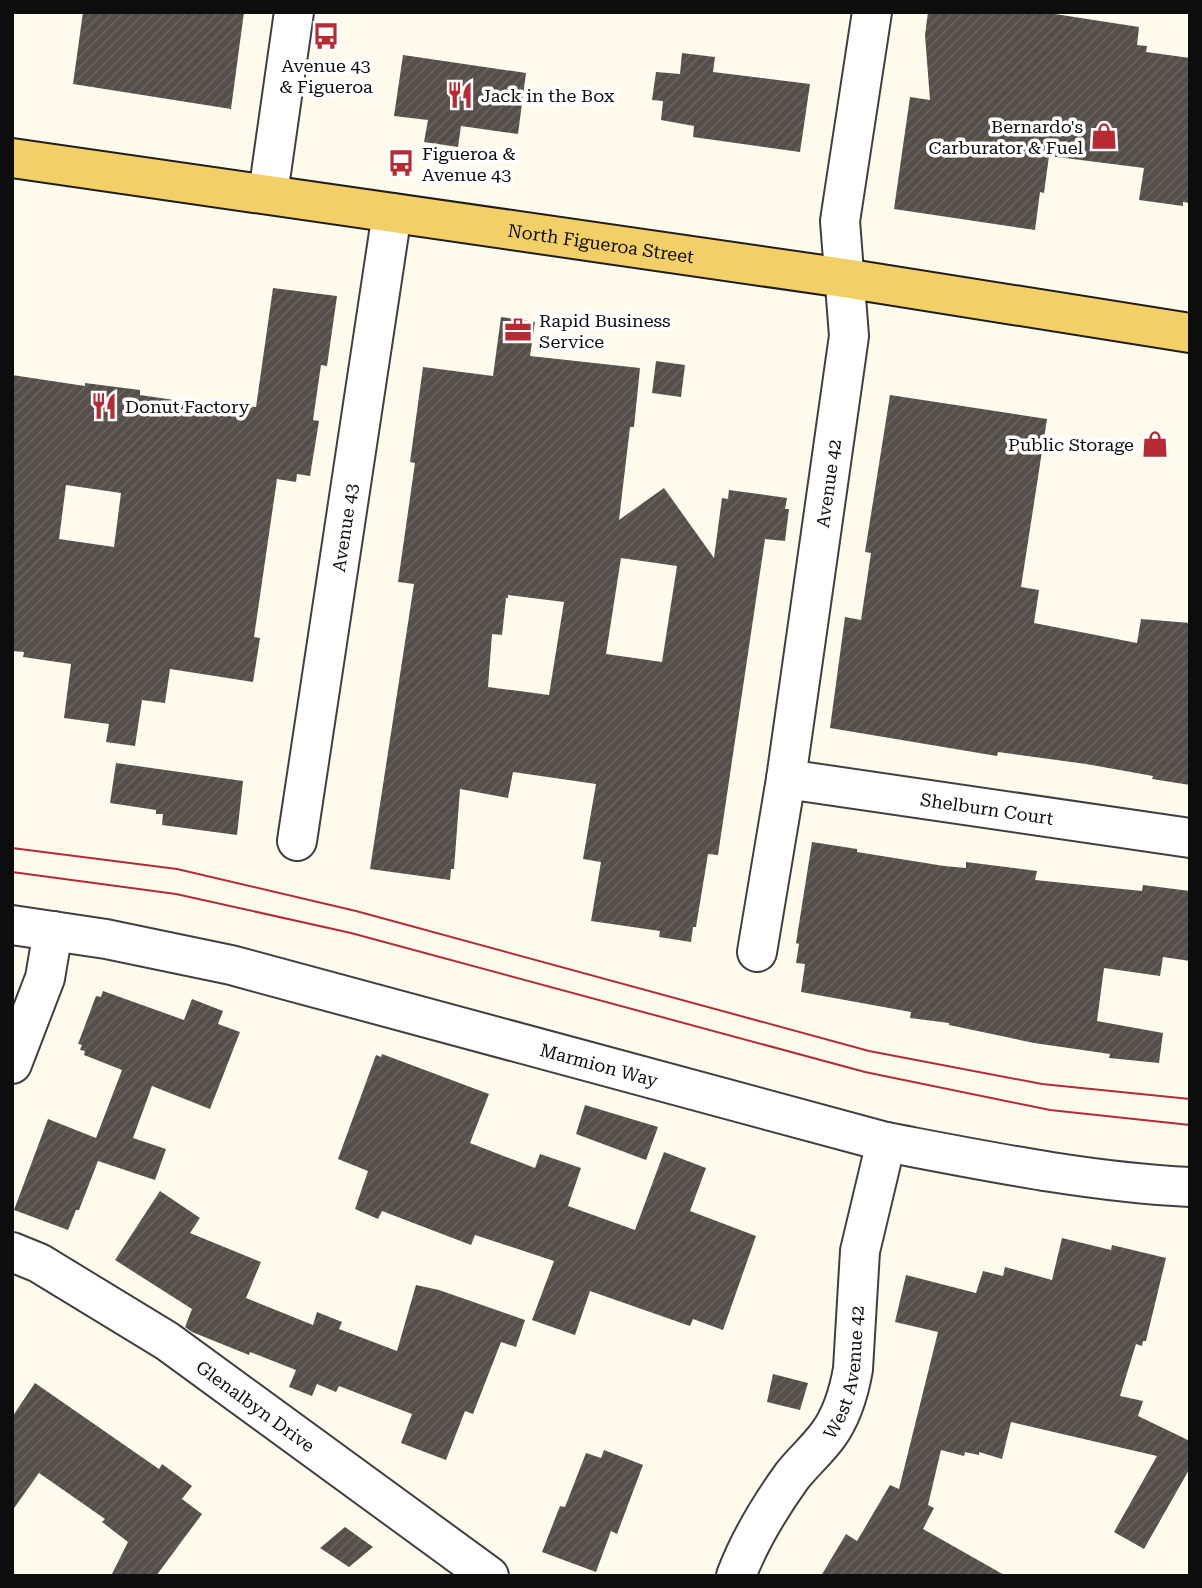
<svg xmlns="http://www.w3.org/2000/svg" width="1202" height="1588" viewBox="0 0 1202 1588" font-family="'Roboto Serif',serif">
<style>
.building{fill:url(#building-hatch);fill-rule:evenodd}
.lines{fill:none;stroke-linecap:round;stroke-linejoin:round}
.minor-casing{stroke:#404040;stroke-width:42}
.major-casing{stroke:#1e1e1e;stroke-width:42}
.minor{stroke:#fff;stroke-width:38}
.major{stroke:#f3cf68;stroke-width:38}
.tram{stroke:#b72a33;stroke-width:2}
.labels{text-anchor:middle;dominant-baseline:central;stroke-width:7;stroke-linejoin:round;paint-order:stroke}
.poi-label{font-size:18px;fill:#0d0d0d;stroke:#fff;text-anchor:start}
.street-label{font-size:18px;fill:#0d0d0d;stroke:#fff}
</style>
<defs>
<pattern id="building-hatch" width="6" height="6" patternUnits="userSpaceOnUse" patternTransform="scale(1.75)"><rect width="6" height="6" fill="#554e49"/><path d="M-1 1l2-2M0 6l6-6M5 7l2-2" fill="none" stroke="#68635f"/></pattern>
</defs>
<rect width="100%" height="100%" fill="#fefbed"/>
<path class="building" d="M83,12H244L231,109L73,84Z
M928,12H1042L1139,27L1137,45L1147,46L1146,52L1190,58V203L1183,202V206L1139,200L1144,168L1049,156L1044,193L1040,192L1035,230L894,209L910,97L930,100L925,35Z
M682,53L715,57L713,72L810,84L800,152L693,137L694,126L661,120L663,101L652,100L656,72L680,74Z
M403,55L526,73L518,134L461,126L458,147L424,142L428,120L394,116Z
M273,288L337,296L327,366L321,365L313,420L319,421L310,476L297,474L296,482L277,479L254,637L260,638L253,682L170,669L165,703L142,700L135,746L106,742L109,724L64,718L71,664L23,657L24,652L12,651V375L85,386V383L140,390V395L236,409L237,404L256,407ZM66,485L121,493L114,547L59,539Z
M501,317L535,322L530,356L640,368L634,427H630L619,520L664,488L714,558L722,498L728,499L729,490L787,498L785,509H789L785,541L765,539L718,855L708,854L696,927H693L691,942L659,937L660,931L591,921L601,862L583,859L596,784L513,772L508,798L460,789L454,869H451L450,880L370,869L414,584L398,582L415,463L410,462L423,367L493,376ZM621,558L677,566L662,662L606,654ZM508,595L564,602L549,695L488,687L492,634L502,635L506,598H508Z
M656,361L685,365L681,397L652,393Z
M890,395L1047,419L1021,587L1039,590L1034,623L1137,643L1141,619L1190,623V785L1152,779L1153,776L1086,764L998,752L997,756L830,728L845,617L861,620L871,553L865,552Z
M116,763L243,781L237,835L162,825L163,814H156V810L110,803Z
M812,842L857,849V852L944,866L966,868V862L1037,871L1035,880L1142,891L1143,885L1190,891V961L1163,957L1160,976L1104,968L1097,1021L1163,1033L1159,1063L1109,1058L1110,1054L1034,1043L949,1025V1023L910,1018L911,1012L801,992L805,964L796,963L799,944L796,943Z
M103,991L184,1020L192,999L223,1011L218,1024L240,1032L210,1109L152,1086L133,1138L166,1149L155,1180L98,1161L79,1210H76L68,1230L14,1210L48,1119L96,1138L122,1070L84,1055L85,1051L80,1050L82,1045L78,1044L96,996L101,997Z
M382,1054L489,1094L470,1143L535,1168L540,1154L581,1168L568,1206L635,1230L664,1152L706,1168L690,1211L756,1236L723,1330L693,1319L690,1326L590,1291L575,1335L532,1320L554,1261L475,1235L471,1245L382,1211L378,1219L355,1209L368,1171L338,1159L376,1055L381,1057Z
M585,1105L658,1127L646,1160L576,1134Z
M160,1191L200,1218L190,1233L261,1262L246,1298L313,1325L317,1312L342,1322L339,1329L397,1351L416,1285L439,1290L525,1320L516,1347L501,1342L473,1414L465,1411L446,1460L401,1443L412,1414L339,1386L336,1392L317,1384L312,1396L289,1387L296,1370L250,1352L249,1355L192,1332L185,1327L192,1309L115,1260Z
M1062,1238L1111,1250L1112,1245L1166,1258L1146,1341H1143L1142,1346L1136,1344L1120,1396L1143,1401L1138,1416L1190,1441V1468L1144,1549L1114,1532L1157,1456L1011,1422L1002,1459L979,1452V1455L965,1452L964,1456L941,1450L928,1505L934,1508L923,1529L1006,1576H821L846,1534L857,1541L890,1485L899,1489L938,1332L895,1322L906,1275L976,1293L983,1271L1003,1276L1005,1267L1052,1280Z
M773,1374L808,1383L800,1410L767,1402Z
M35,1383L159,1469L162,1464L192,1486L182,1499L202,1514L156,1576H111L128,1542L102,1522L105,1519L39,1473L12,1511V1417Z
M604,1450L643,1465L617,1534L611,1531L596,1572L542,1552L560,1506L565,1507L586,1453L601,1458Z
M345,1527L373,1547L349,1567L320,1548Z"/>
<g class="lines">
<defs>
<g id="minor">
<path d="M268,194L294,12"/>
<path id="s1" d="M786,779L1190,838"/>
<path id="s2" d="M297,841L392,213"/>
<path id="s3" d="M12,925L106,939L231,965L886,1142C986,1161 1088,1182 1190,1187"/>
<path id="s4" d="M757,952L786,779L849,336L840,221L872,12"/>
<path d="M12,1064L45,978L53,931"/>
<path id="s5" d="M12,1252L39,1263L167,1341L489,1576"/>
<path id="s6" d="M736,1576C750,1539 769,1508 792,1476C803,1462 817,1450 828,1435C842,1416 849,1392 853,1369L860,1251L886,1142"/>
</g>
<g id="major">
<path id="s7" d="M12,158L844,278L1190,333"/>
</g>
</defs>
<use href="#minor" class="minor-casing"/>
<use href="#major" class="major-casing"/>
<use href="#minor" class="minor"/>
<use href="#major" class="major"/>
<path class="tram" d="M12,848L177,869L356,911L869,1051L1042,1084L1190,1099
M12,872L176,894L351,933L865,1072L1050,1110L1190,1125"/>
</g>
<defs>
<symbol id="bus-bare" viewBox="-9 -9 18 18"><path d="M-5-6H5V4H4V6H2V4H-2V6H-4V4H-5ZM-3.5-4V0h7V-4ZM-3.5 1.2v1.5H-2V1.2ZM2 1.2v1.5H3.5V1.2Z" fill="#b72a33" stroke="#fff" stroke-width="2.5" paint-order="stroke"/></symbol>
<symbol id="restaurant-bare" viewBox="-9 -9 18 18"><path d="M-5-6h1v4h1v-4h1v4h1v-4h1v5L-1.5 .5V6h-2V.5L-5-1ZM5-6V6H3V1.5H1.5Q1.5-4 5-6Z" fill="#b72a33" stroke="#fff" stroke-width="2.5" paint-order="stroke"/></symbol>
<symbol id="shop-bare" viewBox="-9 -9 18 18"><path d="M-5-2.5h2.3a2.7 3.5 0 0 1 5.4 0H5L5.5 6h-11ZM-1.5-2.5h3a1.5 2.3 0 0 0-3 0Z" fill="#b72a33" stroke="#fff" stroke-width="2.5" paint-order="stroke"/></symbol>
<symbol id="office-bare" viewBox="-9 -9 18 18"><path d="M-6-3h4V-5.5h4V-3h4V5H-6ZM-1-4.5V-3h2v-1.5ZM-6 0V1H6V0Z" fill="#b72a33" stroke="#fff" stroke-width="2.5" paint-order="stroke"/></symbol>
</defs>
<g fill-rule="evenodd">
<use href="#bus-bare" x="307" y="17" width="38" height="38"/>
<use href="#restaurant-bare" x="441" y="76" width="38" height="38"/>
<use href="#shop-bare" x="1085" y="117" width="38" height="38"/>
<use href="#bus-bare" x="382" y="144" width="38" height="38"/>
<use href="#office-bare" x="499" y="311" width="38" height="38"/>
<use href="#restaurant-bare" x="85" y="387" width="38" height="38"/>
<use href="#shop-bare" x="1136" y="425" width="38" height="38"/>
</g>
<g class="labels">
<g class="poi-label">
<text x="326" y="65" text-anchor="middle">Avenue 43<tspan x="326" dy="21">&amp; Figueroa</tspan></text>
<text x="481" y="95">Jack in the Box</text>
<text x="1083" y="126" text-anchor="end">Bernardo's<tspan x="1083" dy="21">Carburator &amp; Fuel</tspan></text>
<text x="422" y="153">Figueroa &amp;<tspan x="422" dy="21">Avenue 43</tspan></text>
<text x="539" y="320">Rapid Business<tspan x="539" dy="21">Service</tspan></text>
<text x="125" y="406">Donut Factory</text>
<text x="1134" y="444" text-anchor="end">Public Storage</text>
</g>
<g class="street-label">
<text stroke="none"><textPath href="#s7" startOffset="595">North Figueroa Street</textPath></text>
<text stroke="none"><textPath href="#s4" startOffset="474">Avenue 42</textPath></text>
<text stroke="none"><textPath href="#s2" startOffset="317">Avenue 43</textPath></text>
<text stroke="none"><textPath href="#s1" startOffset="203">Shelburn Court</textPath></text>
<text stroke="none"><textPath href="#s3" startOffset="604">Marmion Way</textPath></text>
<text stroke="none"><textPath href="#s6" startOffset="236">West Avenue 42</textPath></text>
<text stroke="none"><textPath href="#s5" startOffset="289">Glenalbyn Drive</textPath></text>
</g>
</g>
<rect width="1202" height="1588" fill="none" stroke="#0d0d0d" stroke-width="28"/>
</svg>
